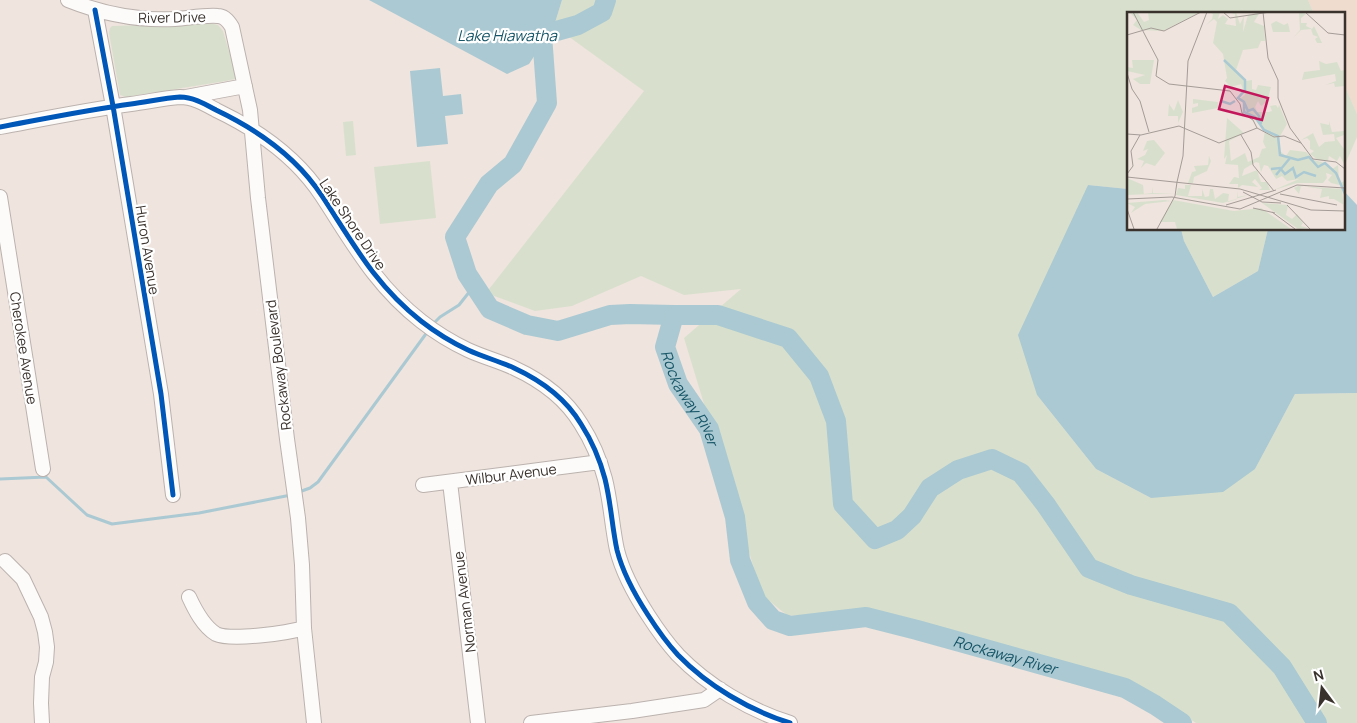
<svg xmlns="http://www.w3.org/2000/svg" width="1357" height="723" viewBox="0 0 1357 723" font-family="Manrope,sans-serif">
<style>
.built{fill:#f0dbcf}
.green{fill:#d8e0cd}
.water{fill:#abc9d2}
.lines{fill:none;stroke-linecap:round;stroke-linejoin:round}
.stream{stroke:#abc9d2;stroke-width:3}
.river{stroke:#abc9d2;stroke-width:20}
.minor-casing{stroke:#bbb2ae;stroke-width:16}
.minor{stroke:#fdfbfa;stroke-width:14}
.cycleway-casing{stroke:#fff;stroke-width:8}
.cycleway{stroke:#0057b8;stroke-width:5}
.labels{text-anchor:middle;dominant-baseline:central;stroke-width:4.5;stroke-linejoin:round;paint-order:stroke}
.street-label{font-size:14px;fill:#39312c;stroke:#fff}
.water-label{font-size:15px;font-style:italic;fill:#155466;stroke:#fff}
.inset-river{fill:none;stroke:#abc9d2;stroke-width:2.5}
.inset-road{fill:none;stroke:#a69c97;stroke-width:1}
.view{fill:#c2185b;fill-opacity:0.15;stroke:#c2185b;stroke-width:2.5}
.inset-edge{fill:none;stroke:#39312c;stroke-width:2.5}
</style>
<rect width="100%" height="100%" fill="#efe4de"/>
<path class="built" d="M1308,0H1357V114L1343,82V14H1314Z"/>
<path class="green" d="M562,0H1308L1314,14H1128V189L1088,185L1037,395L1096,469L1151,498L1255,469L1295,394L1357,393V723H1196L1139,685L868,610L788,616L762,595L684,338L741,289L684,295L641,276L572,306L535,311L486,293L644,91L554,26Z
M210,23L218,25L223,31L236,75L235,79L226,81L126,97L120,95L109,33L110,28L112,26Z
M1343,82L1357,114V137L1343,169Z
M353,121L356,155L346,156L343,122Z
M430,161L436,218L380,224L374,167Z
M1181,229H1268L1258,271L1213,297L1184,241Z"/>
<path class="water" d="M369,0H562L554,26L529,64L507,74Z
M440,68L443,96L461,94L463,114L445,116L448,144L417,147L410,71Z
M1088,185L1128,189V229H1181L1184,241L1213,297L1258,271L1268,229H1343V190L1357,205V393L1295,394L1255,469L1223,492L1151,498L1096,469L1037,395L1018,335Z"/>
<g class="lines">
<path class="stream" d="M433,324L440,317L459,305L474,286
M0,479L46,477L87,515L112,524L199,513L291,495
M299,492L310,488L318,482L428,331"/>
<g class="river">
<path id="s1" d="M606,0L602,12L578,25L542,35L547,103L513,164L489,184L455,237L467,274L490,309L527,325L558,331L610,315L630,314L674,315L665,347L678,384L709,429L735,517L740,560L757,602L773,620L790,626L866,617L917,630L1125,688L1155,705L1182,723"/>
<path d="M674,315H718L788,338L819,376L836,421L843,504L875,539L897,530L912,516L930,488L958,470L992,459L1021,473L1046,505L1089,568L1131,585L1229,613L1282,667L1317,723"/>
</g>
<defs>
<path id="minor" d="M68,0C103,14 138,21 175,19C189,18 204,15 218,16C225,16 229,22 232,27L250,110L258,198L287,439L298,518L302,565L304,628L314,723
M95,10L113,106L161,394L173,495
M186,97L245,86
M0,127C43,119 87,110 131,104C147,102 164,98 180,97C193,97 205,104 216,110C258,130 296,156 322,196C353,243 375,285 421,321C435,332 451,342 468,350C483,357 499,361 514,368C540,380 566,399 581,424C592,441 600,460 605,479C611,503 612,527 617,550C623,574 635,595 648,615C657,629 666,642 678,655C708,686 749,710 790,723
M0,197L43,469
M450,482L478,723
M423,485L600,462
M5,561L23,579L41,617L45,632L47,647L46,662L42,677L41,703L42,723
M189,597C195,610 203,626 216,634C231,641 288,633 304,628
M531,723L632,711L704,700L720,689"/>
</defs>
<use href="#minor" class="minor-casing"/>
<use href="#minor" class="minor"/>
<defs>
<path id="cycleway" d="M95,10L113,106L161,394L173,495
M0,127C43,119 87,110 131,104C147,102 164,98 180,97C193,97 205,104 216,110C258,130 296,156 322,196C353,243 375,285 421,321C435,332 451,342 468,350C483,357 499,361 514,368C540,380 566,399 581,424C592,441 600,460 605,479C611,503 612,527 617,550C623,574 635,595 648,615C657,629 666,642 678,655C708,686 749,710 790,723"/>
</defs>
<use href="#cycleway" class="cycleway-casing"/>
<use href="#cycleway" class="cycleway"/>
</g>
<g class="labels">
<g class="street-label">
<text transform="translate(172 17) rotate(-1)">River Drive</text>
<text transform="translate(353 224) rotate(56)">Lake Shore Drive</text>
<text transform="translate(148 250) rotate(81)">Huron Avenue</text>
<text transform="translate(24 348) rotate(81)">Cherokee Avenue</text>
<text transform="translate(278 365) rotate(-97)">Rockaway Boulevard</text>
<text transform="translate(511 474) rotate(-7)">Wilbur Avenue</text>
<text transform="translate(464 602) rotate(-97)">Norman Avenue</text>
</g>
<g class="water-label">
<text x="507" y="35">Lake Hiawatha</text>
<text stroke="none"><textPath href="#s1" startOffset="671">Rockaway River</textPath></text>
<text stroke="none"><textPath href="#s1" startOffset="1151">Rockaway River</textPath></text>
</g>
</g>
<g transform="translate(1127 12)">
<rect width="218" height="218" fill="#efe4de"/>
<path d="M2,0H10L17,10L22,8L21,0H73L36,19L14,18L6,13L10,8ZM82,0H93L91,7L96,3L101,7L98,12L109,14L108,2L101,0H109L113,12L117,4L116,20L121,3L133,0L127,10L137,14L138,29H134L131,36L116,38L109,58L119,69L125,68V77L129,78L131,73L144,75L140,90L134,94L131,89L128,95L130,100H142L145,99L143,94L149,93L151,96L152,93L160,112L152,126L153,139L159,144L163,138L179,140L187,148L198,151L204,158L211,153L212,166L214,171L217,169V174L204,171L201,168L205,163L199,161L200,166L196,171H170L147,178L172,167L160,169L155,164L149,167L141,154L137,153L134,160L132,151L129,150L117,157L115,164L130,158L134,170H140L143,178H132L135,176L128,167L125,170L131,175L115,173L111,176V172H102L107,165L112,166L111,153L98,152L100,143L97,147L100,106L117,121L102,129L104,149L118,141L121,150L132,145L135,137L139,136L136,130L138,119L128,105L117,99L118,90L111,88L118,83L114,72L104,75L98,69L100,66L96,42L86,31L90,10L87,7L79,13L85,7L86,2ZM172,0L179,2L174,6V11H180L179,14L185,17L187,14L195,31H190L188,27L191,25L186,23L184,17L174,18L166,26L173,18ZM149,9L157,13L161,11L163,20H146L144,12ZM5,48H27L23,72H13L6,67L18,63L0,59V55L6,56ZM192,49L199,52L210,50L214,59L217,58V74L208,75L207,71L198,73L209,69L208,62L175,68L177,60L193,58ZM66,87L91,90V96L65,101V96L71,94V91L66,92ZM51,88L56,100L51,111V104H41L42,92L47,99ZM202,109L205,120L217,119V123L209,126L217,137V152L213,144L210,149L202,144L201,149L191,148L183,142L187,139L183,137V129L180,126L174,128L186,121L192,135L198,130L208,129L207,122L196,123L193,111L202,113ZM27,128L38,141L28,154L19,151L14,156L17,149L10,147L18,143L21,137L16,139L20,129ZM82,144L84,149L80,159L67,165L66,171H61L65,160L69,159L67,154L81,153ZM0,166L16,173L17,182L25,181V175L26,181H48L0,183ZM58,173H64L61,184H75V177L78,185L82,184L83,177H86L88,187L96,181L102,182L101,190L110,187L111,179V185L121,183L96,191L49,183L51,176L58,177ZM171,174L215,177L217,198V193L207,187H202V184L193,186L195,177L174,174L172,182L167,176ZM37,188L44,189L18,192L4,201L8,195L0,191ZM46,188L107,199L134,196L164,217H50L48,210H33ZM135,191L161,193L159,203L165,207L170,202L176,211L174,214L181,216L171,217Z" fill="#d8e0cd"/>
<path class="inset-river" d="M97,48L118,68V78L111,86L117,90V100L128,105L137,118L151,124L153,143L171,148L182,145L191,155L198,151L209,161L218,182M94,89L103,92L108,89M117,90L121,99L126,97L132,104L134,112M144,157L153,156L158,162L166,156L169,165L177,160L189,164M149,163L163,146"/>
<path class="inset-road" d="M6,0L31,48L29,64L42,72L103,79L113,92L115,101L126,108L130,116M96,0L103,6L143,0M136,0L141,46L151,68V86L163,116L186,147L209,150L218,157M178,0L201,21L218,23M0,23L24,16L37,19L74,0M0,61L5,77L13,89L22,120M0,122L14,123L52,114L92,131L130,116L147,125L157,124L174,131M114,123L124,140L126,153L147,179M0,162L6,154L4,139L13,123M0,165L113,177L184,198L218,199M50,170L56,144L61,49L80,0M116,180L135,190L154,191M153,182L210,193M0,187L45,185L113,197L170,173L218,176M99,193L149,178M160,193L183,217M126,196L148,201M0,197L7,217M145,200L168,217M30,217L48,184L50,170"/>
<path class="view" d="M98,74L141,86L135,108L92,97Z"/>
<rect width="218" height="218" class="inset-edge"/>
</g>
<g transform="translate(1322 688) rotate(345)" stroke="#ffffff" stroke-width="4" paint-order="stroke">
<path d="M0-4L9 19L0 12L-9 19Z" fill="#39312c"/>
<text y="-8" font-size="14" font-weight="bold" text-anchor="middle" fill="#39312c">N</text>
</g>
</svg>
